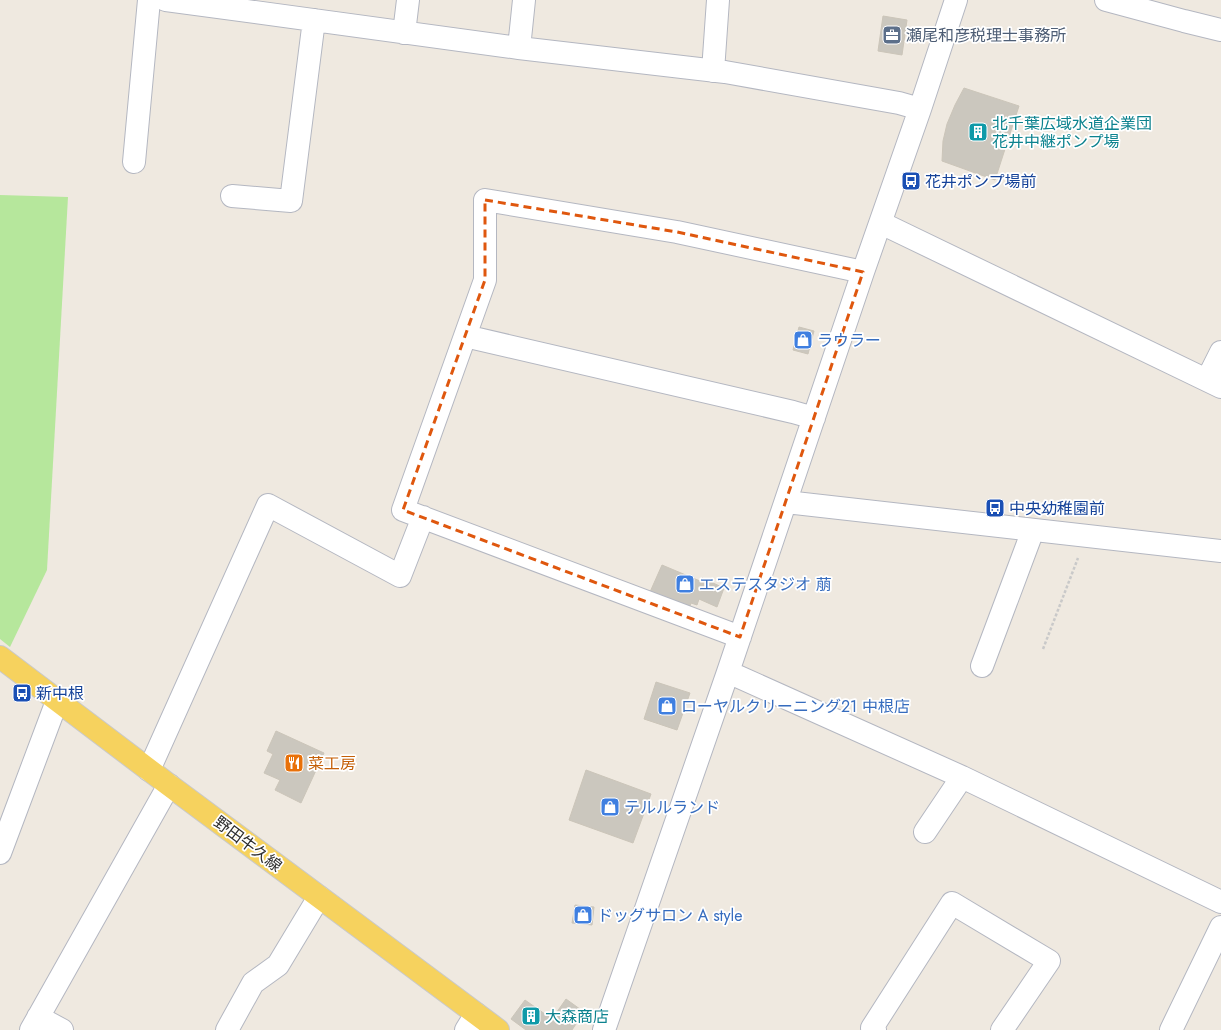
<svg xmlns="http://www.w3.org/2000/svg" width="1221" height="1030" viewBox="0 0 1221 1030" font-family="Jost,'Noto Sans JP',sans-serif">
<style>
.green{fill:#b6e79c}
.building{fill:#cbc7be;stroke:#cbc5b9}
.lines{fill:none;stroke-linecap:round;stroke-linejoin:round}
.minor-casing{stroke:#b4b7c1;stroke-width:24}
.major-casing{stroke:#c9c9c9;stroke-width:24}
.path{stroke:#c9c9c9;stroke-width:2.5;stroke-dasharray:3 2;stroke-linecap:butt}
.minor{stroke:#fff;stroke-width:22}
.major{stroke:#f6d25e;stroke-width:22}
.marked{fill:none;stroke:#df570e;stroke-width:3;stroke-dasharray:8 5;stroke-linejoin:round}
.labels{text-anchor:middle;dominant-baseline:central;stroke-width:3.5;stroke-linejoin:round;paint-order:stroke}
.service-label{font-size:16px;fill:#4e5e75;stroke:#fff;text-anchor:start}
.culture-label{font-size:16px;fill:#0d838f;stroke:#fff;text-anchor:start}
.transit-label{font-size:16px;fill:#164399;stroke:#fff;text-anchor:start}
.shop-label{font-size:16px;fill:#366cbe;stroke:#fff;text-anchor:start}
.food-label{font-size:16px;fill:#c56008;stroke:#fff;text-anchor:start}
.street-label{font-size:16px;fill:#2e2e2e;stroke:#fff}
</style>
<rect width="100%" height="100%" fill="#efe9e0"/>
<path class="green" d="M0,195L68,197L47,570L10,647L0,639Z"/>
<path class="building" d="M883,16L907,20L902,55L878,51Z
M964,88L1019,106L995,180L942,161L943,141L947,124L955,105Z
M799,327L814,331L808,354L793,350Z
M662,565L700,581L702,578L724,588L717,607L699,599L697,605L691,603L689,609L650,592Z
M656,682L690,693L677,730L644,719Z
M276,731L324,753L301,803L275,790L280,780L264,773L273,754L267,751Z
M586,770L651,794L633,843L569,820Z
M575,905L594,907L592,925L572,923Z
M566,999L584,1012L572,1030H526L511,1019L525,1000L552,1019Z"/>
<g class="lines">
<defs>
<path id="minor" d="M166,0L519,48L725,72L899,103L920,109
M1106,0L1184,21L1221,30
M404,33L408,0
M519,48L524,0
M713,71L718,0
M134,162L149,0
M232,196L291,201L314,20
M881,223L1221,387
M465,336L793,412L814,418
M1207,380L1221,352
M786,502L1221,551
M740,637L403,510L485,280V200L677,232L863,272
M982,666L1033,530
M728,672L962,777L1221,902
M149,770L268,505L400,576L423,517
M925,832L962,777
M0,853L57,701
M38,1017L62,1030
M31,1030L169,785
M227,1030L253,983L278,965L319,897
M466,1030L476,1014
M604,1030L728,672L863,272L920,109L956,0
M875,1030L872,1028L952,903L1049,961L1002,1030
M1171,1030L1221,927"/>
<path id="major" d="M0,657L169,785L498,1030"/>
</defs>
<use href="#minor" class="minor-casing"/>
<use href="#major" class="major-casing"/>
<path class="path" d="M1043,649L1078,558"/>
<use href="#minor" class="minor"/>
<use href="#major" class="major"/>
</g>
<path class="marked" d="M485,200L677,232L863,272L740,637L403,510L485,280Z"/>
<defs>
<symbol id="office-square" viewBox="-11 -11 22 22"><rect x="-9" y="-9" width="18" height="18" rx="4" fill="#5c6f8a" stroke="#fff"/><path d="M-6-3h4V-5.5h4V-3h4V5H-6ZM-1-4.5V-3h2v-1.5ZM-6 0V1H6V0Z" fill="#fff"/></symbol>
<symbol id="building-square" viewBox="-11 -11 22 22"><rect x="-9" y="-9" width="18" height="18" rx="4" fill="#0f9aa8" stroke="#fff"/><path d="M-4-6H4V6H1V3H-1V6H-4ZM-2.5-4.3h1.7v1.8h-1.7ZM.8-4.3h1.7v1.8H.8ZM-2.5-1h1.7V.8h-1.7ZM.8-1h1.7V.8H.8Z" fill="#fff"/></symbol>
<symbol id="bus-square" viewBox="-11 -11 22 22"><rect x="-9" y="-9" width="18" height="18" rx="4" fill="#1a4fb4" stroke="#fff"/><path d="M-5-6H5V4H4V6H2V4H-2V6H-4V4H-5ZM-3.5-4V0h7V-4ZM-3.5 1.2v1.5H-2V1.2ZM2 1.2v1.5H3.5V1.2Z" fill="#fff"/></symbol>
<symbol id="shop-square" viewBox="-11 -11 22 22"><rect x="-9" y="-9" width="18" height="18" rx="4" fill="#3f7fe0" stroke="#fff"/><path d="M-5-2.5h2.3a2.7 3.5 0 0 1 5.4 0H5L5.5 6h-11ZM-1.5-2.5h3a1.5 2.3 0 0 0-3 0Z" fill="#fff"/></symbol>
<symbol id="restaurant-square" viewBox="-11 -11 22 22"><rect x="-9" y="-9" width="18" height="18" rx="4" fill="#e8710a" stroke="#fff"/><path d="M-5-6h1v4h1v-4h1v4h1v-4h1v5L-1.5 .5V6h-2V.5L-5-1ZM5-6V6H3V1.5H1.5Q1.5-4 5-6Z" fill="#fff"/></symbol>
</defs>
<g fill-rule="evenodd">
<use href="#office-square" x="881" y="24" width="22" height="22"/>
<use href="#building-square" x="967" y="121" width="22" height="22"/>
<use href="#bus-square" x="900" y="170" width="22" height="22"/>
<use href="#shop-square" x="792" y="329" width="22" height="22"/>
<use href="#bus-square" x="984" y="497" width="22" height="22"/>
<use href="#shop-square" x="674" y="573" width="22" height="22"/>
<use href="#bus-square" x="11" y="682" width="22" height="22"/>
<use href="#shop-square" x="656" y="695" width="22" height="22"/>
<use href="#restaurant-square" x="283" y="752" width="22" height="22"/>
<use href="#shop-square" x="599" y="796" width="22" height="22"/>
<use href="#shop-square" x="572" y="904" width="22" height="22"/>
<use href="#building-square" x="520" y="1005" width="22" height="22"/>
</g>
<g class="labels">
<g class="service-label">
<text x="906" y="35">瀬尾和彦税理士事務所</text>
</g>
<g class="culture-label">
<text x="992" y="123">北千葉広域水道企業団<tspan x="992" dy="18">花井中継ポンプ場</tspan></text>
<text x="545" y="1016">大森商店</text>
</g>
<g class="transit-label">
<text x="925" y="181">花井ポンプ場前</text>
<text x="1009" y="508">中央幼稚園前</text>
<text x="36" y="693">新中根</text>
</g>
<g class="shop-label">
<text x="817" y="340">ラウラー</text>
<text x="699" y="584">エステスタジオ 萠</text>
<text x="681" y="706">ローヤルクリーニング21 中根店</text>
<text x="624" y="807">テルルランド</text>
<text x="597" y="915">ドッグサロン A style</text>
</g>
<g class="food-label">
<text x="308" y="763">菜工房</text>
</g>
<g class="street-label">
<text transform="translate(248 844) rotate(37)">野田牛久線</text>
</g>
</g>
</svg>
